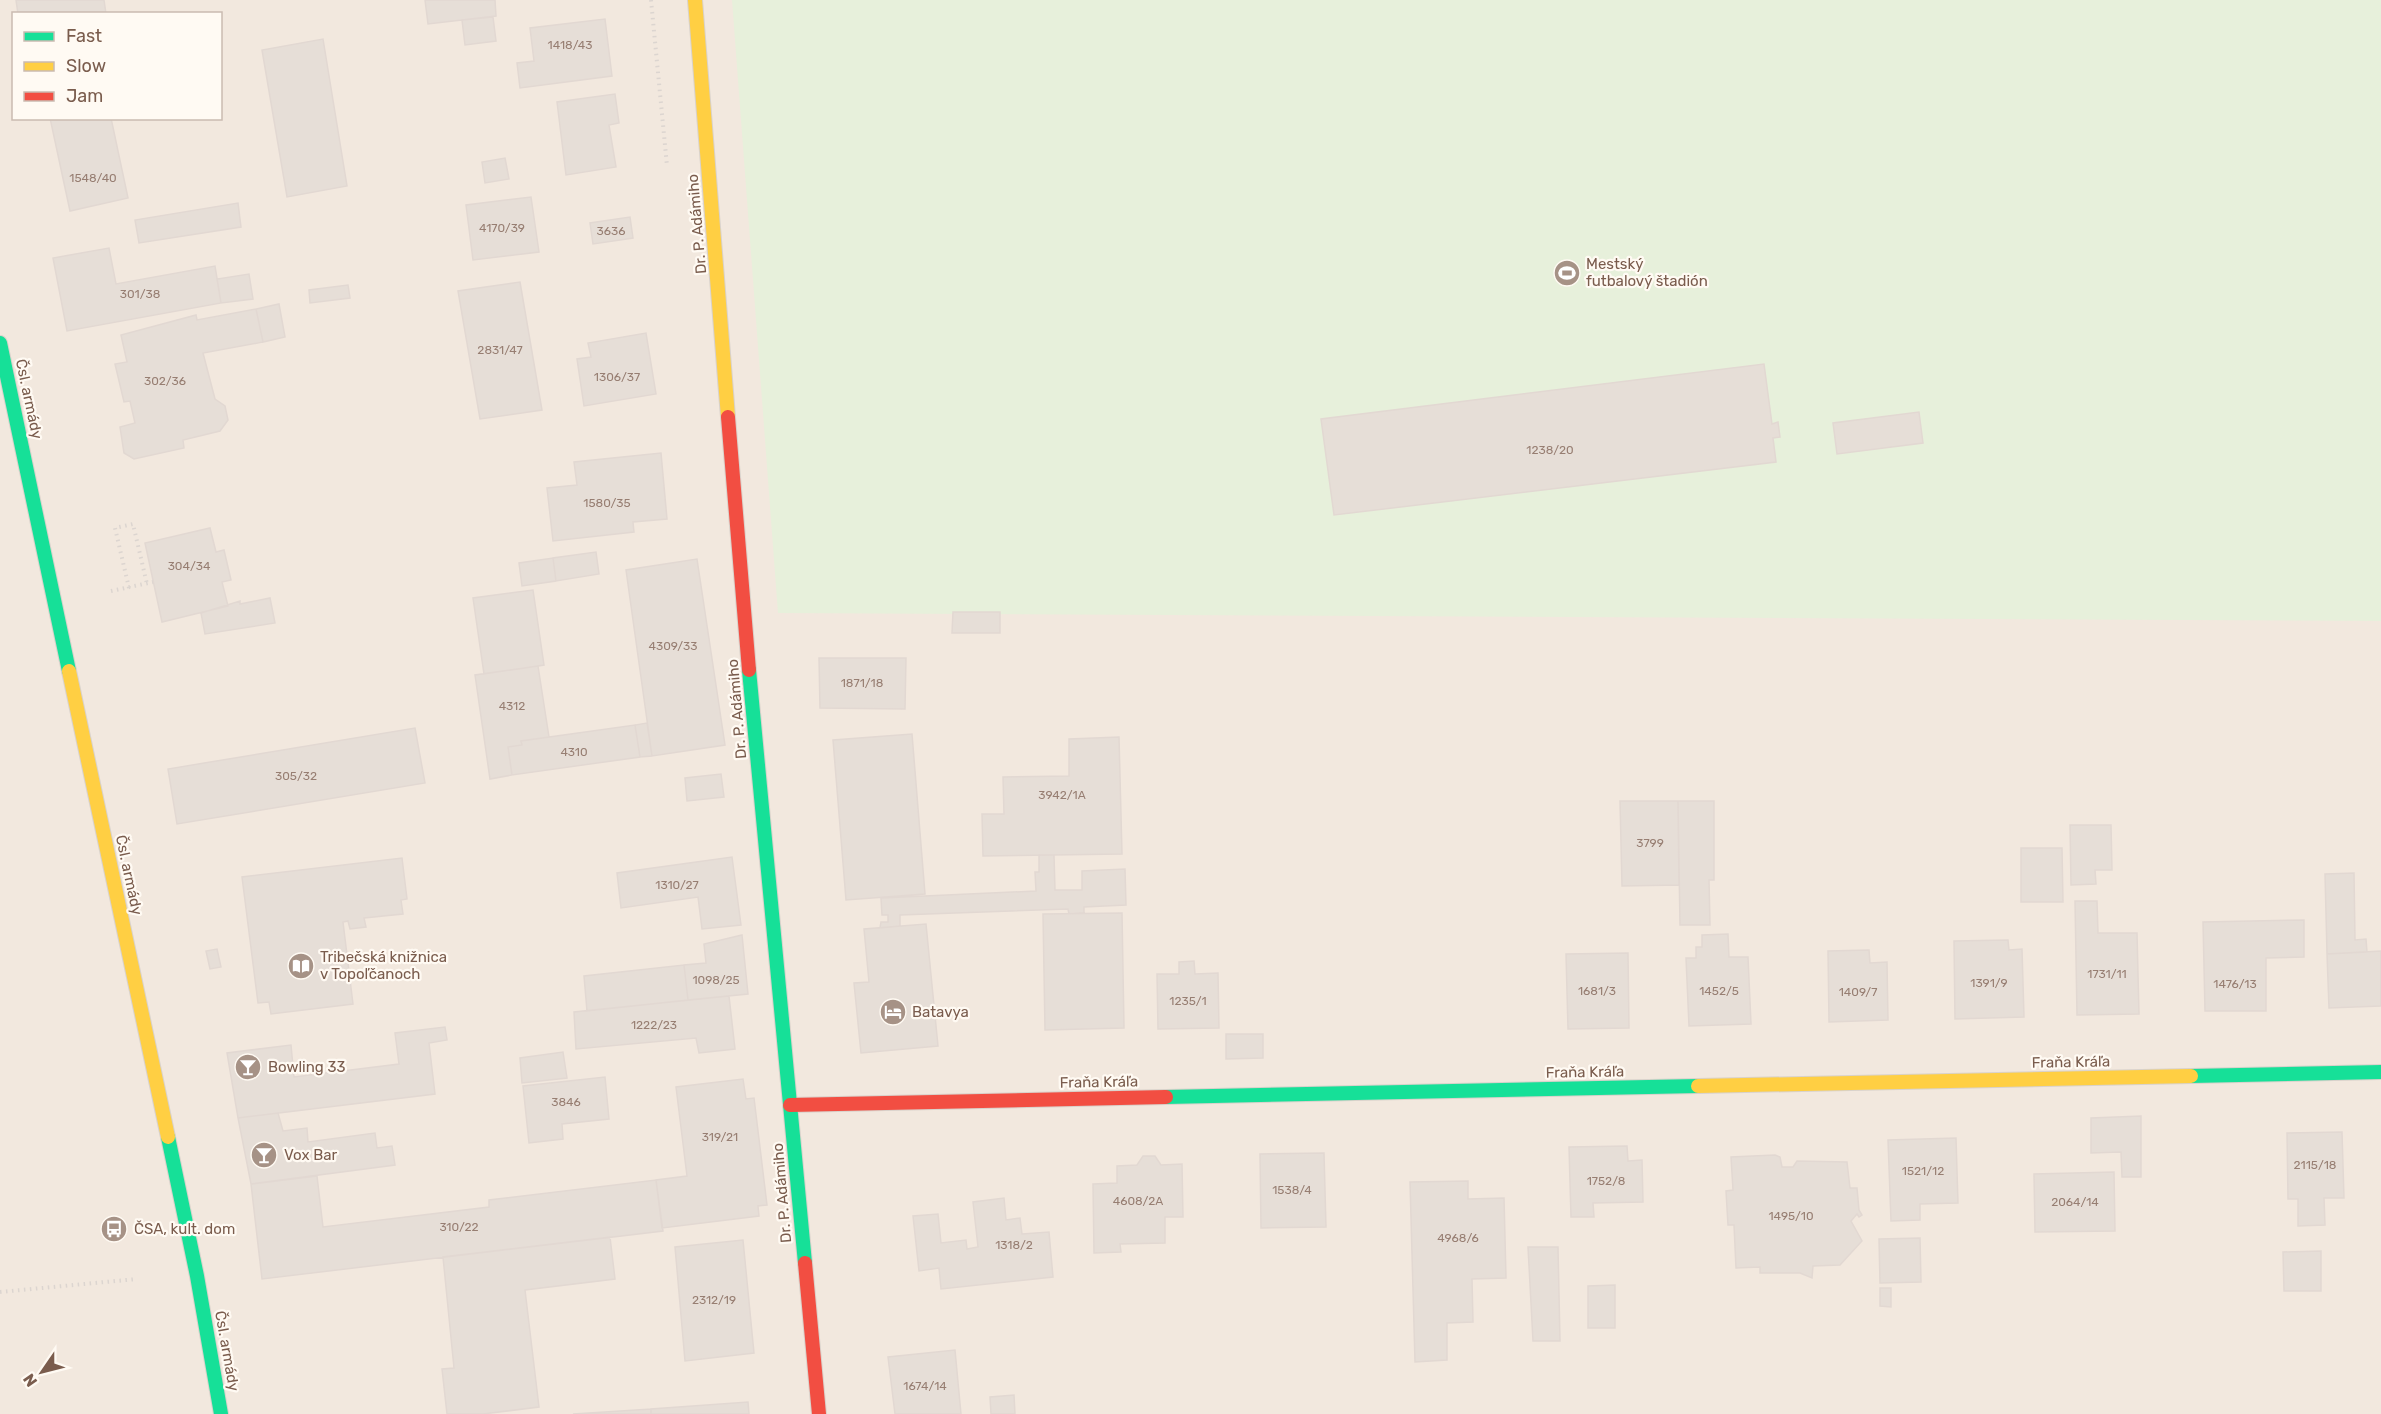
<svg xmlns="http://www.w3.org/2000/svg" width="2381" height="1414" viewBox="0 0 2381 1414" font-family="Rubik,sans-serif">
<style>
.residential{fill:#f2e8de;fill-rule:evenodd}
.green{fill:#e7f0db}
.building{fill:#e6ded7;stroke:#e2d8d2;stroke-width:1.5}
.lines{fill:none;stroke-linecap:round;stroke-linejoin:round}
.fast-casing{stroke:#d9d2cb;stroke-width:16}
.slow-casing{stroke:#d9d2cb;stroke-width:16}
.jam-casing{stroke:#d9d2cb;stroke-width:16}
.path{stroke:#dcd5d0;stroke-width:4;stroke-dasharray:1.5 4.5;stroke-linecap:butt}
.fast{stroke:#16e098;stroke-width:14}
.slow{stroke:#ffcf43;stroke-width:14}
.jam{stroke:#f24e42;stroke-width:14}
.labels{text-anchor:middle;dominant-baseline:central;stroke-width:4.5;stroke-linejoin:round;paint-order:stroke}
.number-label{font-size:12px;fill:#977e72}
.street-label{font-size:15px;fill:#7a5c4d;stroke:#fffaf3}
.poi-label{font-size:15px;fill:#7a5c4d;stroke:#fffaf3;text-anchor:start}
</style>
<rect width="100%" height="100%" fill="#f9f5f0"/>
<path class="residential" d="M0,0H2381V1414H0ZM14,14H220V118H14Z"/>
<path class="green" d="M732,0H2381V621L778,613Z"/>
<path class="building" d="M16,0H104L106,14H18Z
M425,0H495L496,16L428,24Z
M493,17L496,41L465,45L462,20Z
M605,19L612,76L520,88L517,63L534,61L530,28Z
M323,39L347,186L287,197L262,50Z
M615,94L619,123L609,125L616,167L566,175L557,102Z
M50,118H111L128,198L70,211Z
M505,158L509,179L485,183L482,162Z
M531,197L539,252L473,260L466,205Z
M238,203L241,227L139,243L135,220Z
M630,217L633,238L593,244L590,223Z
M109,248L116,284L215,266L221,303L67,331L53,258Z
M249,274L253,299L221,303L217,279Z
M520,282L542,410L480,419L458,291Z
M348,285L350,298L310,303L309,290Z
M279,304L285,337L263,342L256,309Z
M256,309L263,342L203,353L215,399L225,406L228,420L220,431L183,440L184,448L134,459L124,453L120,427L135,423L130,401L124,402L115,364L127,362L121,335L196,315L197,320Z
M646,333L656,394L584,406L577,359L591,357L588,343Z
M1764,364L1772,424L1778,422L1780,437L1773,438L1776,462L1334,515L1321,419Z
M1919,412L1923,443L1837,454L1833,423Z
M661,453L667,519L633,522L634,532L553,541L547,488L577,485L574,462Z
M210,528L216,552L224,550L231,580L222,582L228,606L162,622L145,543Z
M596,552L599,574L556,581L553,558Z
M553,558L556,581L522,586L519,563Z
M697,559L725,745L652,756L626,570Z
M533,590L544,665L484,674L473,598Z
M270,598L275,623L205,634L201,613L240,601V604Z
M953,612H1000V633H952Z
M819,658H906L905,709L820,708Z
M538,666L549,737L521,741L522,745L508,747L512,775L490,779L475,675Z
M647,723L652,756L640,757L635,725Z
M635,725L640,757L512,775L508,747L522,745L521,741Z
M415,728L425,783L177,824L168,769Z
M912,734L925,894L846,900L833,740Z
M1119,737L1122,854L983,856L982,814H1004L1003,777L1069,776V739Z
M721,774L724,797L687,801L685,778Z
M1620,801H1678L1679,885L1622,886Z
M1678,801H1714V880H1709L1710,925H1680Z
M2070,825H2111L2112,870H2095L2096,884L2071,885Z
M2021,848H2062L2063,902H2021Z
M1039,855H1054L1055,890H1082V871L1125,869L1126,905L1084,907V913L1069,914L1068,909L900,915V926L880,928L881,922H888V915H882L881,898L1036,891L1035,872H1039Z
M732,857L741,925L702,929L698,897L621,908L617,873Z
M402,858L407,899L401,900L403,914L364,918L366,927L350,929L348,921L343,922L353,1004L271,1014L269,1002L258,1003L242,877Z
M2354,873L2355,940L2366,939L2367,952L2327,954L2325,874Z
M2075,901H2097L2098,933H2137L2139,1014L2077,1015Z
M1122,913L1124,1028L1045,1030L1043,914Z
M2304,920V957L2266,958V1011H2205L2203,922Z
M926,924L938,1046L861,1053L854,983L869,982L864,929Z
M1728,934L1729,957H1748L1751,1024L1689,1026L1686,958H1696V947H1702V935Z
M742,935L748,994L688,1000L684,965L706,963L704,944Z
M2008,940L2009,950L2022,949L2024,1017L1955,1019L1954,941Z
M217,949L221,967L210,969L206,951Z
M1869,950L1870,963L1887,962L1888,1020L1829,1022L1828,951Z
M2381,951V1006L2329,1008L2327,954Z
M1628,953L1629,1028L1568,1029L1566,954Z
M1194,961L1195,974L1218,973L1219,1028L1158,1029L1157,974H1179V962Z
M684,965L688,1000L587,1011L584,976Z
M729,996L735,1049L699,1053L696,1038L576,1049L574,1012Z
M445,1027L447,1040L429,1043L435,1094L238,1118L227,1053L291,1045L294,1077L399,1064L395,1033Z
M1226,1034H1263V1058L1226,1059Z
M563,1052L567,1078L522,1083L520,1058Z
M605,1077L609,1119L562,1124L563,1139L529,1143L523,1086Z
M743,1079L746,1099L754,1098L767,1205L758,1206L759,1216L662,1228L656,1180L687,1176L676,1087Z
M278,1113L283,1131L307,1128L308,1142L375,1133L377,1148L392,1146L395,1165L251,1184L238,1118Z
M2141,1116V1177H2122L2121,1152L2091,1153V1118Z
M2342,1132L2344,1198H2324L2325,1225L2298,1226V1199H2288L2287,1133Z
M1956,1138L1958,1203L1920,1204V1220L1891,1221L1888,1140Z
M1627,1146L1628,1161L1642,1160L1643,1202L1593,1203L1594,1217H1571L1569,1147Z
M1324,1153L1326,1227L1261,1228L1260,1154Z
M1775,1155L1780,1157L1782,1167H1793L1797,1161L1847,1162L1850,1188H1857L1859,1210L1862,1215L1859,1217L1857,1214L1851,1221L1862,1241L1840,1265L1813,1266L1812,1278L1800,1273H1760V1267L1736,1268L1734,1225H1728L1726,1191L1733,1190L1731,1157Z
M1143,1156H1155L1161,1165L1182,1164L1183,1217H1165V1243L1120,1244L1121,1252L1094,1253L1093,1184L1117,1183V1166L1137,1165Z
M2114,1172L2115,1231L2035,1232L2034,1174Z
M317,1176L323,1227L489,1207V1200L656,1180L663,1231L262,1279L251,1184Z
M1468,1181V1199L1504,1198L1506,1278L1472,1279L1473,1322L1447,1323V1360L1415,1362L1410,1182Z
M1004,1198L1006,1220L1020,1218L1022,1234L1049,1232L1053,1277L941,1289L939,1268L919,1271L913,1216L938,1214L941,1243L966,1240L967,1249L978,1247L973,1202Z
M610,1237L615,1279L525,1290L539,1407L483,1414H447L442,1369L454,1368L443,1257Z
M1920,1238L1921,1282L1880,1283L1879,1239Z
M743,1240L754,1353L685,1361L675,1247Z
M1528,1247H1558L1560,1341H1533Z
M2321,1251V1291H2284L2283,1252Z
M1615,1285V1328H1588V1286Z
M1880,1288H1891V1307L1880,1306Z
M955,1350L961,1414H895L888,1357Z
M1014,1395L1015,1414H991L990,1397Z
M748,1402L749,1414H651V1409Z
M651,1409V1414H573Z"/>
<g class="lines">
<defs>
<path id="fast" d="M0,343L69,671
M749,670L805,1263
M2191,1076L2381,1072
M1166,1097L1698,1086
M168,1137L197,1276L221,1414"/>
<path id="slow" d="M695,0L728,417
M69,671L168,1137
M1698,1086L2191,1076"/>
<path id="jam" d="M728,417L749,670
M790,1105L1166,1097
M805,1263L819,1414"/>
</defs>
<use href="#fast" class="fast-casing"/>
<use href="#slow" class="slow-casing"/>
<use href="#jam" class="jam-casing"/>
<path class="path" d="M651,0L667,166
M129,588L115,528L133,524L147,584
M111,591L153,582
M0,1292L137,1279"/>
<use href="#fast" class="fast"/>
<use href="#slow" class="slow"/>
<use href="#jam" class="jam"/>
</g>
<defs>
<symbol id="stadium-disc" viewBox="-11 -11 22 22"><circle r="9.5" fill="#a69286" stroke="#fffaf3"/><path d="M0-5a6.5 5 0 1 0 0 10a6.5 5 0 1 0 0-10ZM-3.5-1.8h7v3.6h-7Z" fill="#fff"/></symbol>
<symbol id="library-disc" viewBox="-11 -11 22 22"><circle r="9.5" fill="#a69286" stroke="#fffaf3"/><path d="M-6-4Q-3-5.5-.7-3.5V5Q-3 3-6 4ZM6-4Q3-5.5 .7-3.5V5Q3 3 6 4Z" fill="#fff"/></symbol>
<symbol id="hotel-disc" viewBox="-11 -11 22 22"><circle r="9.5" fill="#a69286" stroke="#fffaf3"/><path d="M-6-4.5h1.5V1H6V5H4.5V3h-9V5H-6ZM-4 0a1.8 1.8 0 1 1 3.6 0ZM.5 0V-2.5h3Q6-2.5 6 0Z" fill="#fff"/></symbol>
<symbol id="bar-disc" viewBox="-11 -11 22 22"><circle r="9.5" fill="#a69286" stroke="#fffaf3"/><path d="M-6-5H6L.8 .8V4.5H3.5V6h-7V4.5H-.8V.8Z" fill="#fff"/></symbol>
<symbol id="bus-disc" viewBox="-11 -11 22 22"><circle r="9.5" fill="#a69286" stroke="#fffaf3"/><path d="M-5-6H5V4H4V6H2V4H-2V6H-4V4H-5ZM-3.5-4V0h7V-4ZM-3.5 1.2v1.5H-2V1.2ZM2 1.2v1.5H3.5V1.2Z" fill="#fff"/></symbol>
</defs>
<g fill-rule="evenodd">
<use href="#stadium-disc" x="1552" y="258" width="30" height="30"/>
<use href="#library-disc" x="286" y="951" width="30" height="30"/>
<use href="#hotel-disc" x="878" y="997" width="30" height="30"/>
<use href="#bar-disc" x="233" y="1052" width="30" height="30"/>
<use href="#bar-disc" x="249" y="1140" width="30" height="30"/>
<use href="#bus-disc" x="99" y="1214" width="30" height="30"/>
</g>
<g class="labels">
<g class="number-label">
<text x="570" y="45">1418/43</text>
<text x="93" y="178">1548/40</text>
<text x="502" y="228">4170/39</text>
<text x="611" y="231">3636</text>
<text x="140" y="294">301/38</text>
<text x="500" y="350">2831/47</text>
<text x="617" y="377">1306/37</text>
<text x="165" y="381">302/36</text>
<text x="1550" y="450">1238/20</text>
<text x="607" y="503">1580/35</text>
<text x="189" y="566">304/34</text>
<text x="673" y="646">4309/33</text>
<text x="862" y="683">1871/18</text>
<text x="512" y="706">4312</text>
<text x="574" y="752">4310</text>
<text x="296" y="776">305/32</text>
<text x="1062" y="795">3942/1A</text>
<text x="1650" y="843">3799</text>
<text x="677" y="885">1310/27</text>
<text x="2107" y="974">1731/11</text>
<text x="716" y="980">1098/25</text>
<text x="1989" y="983">1391/9</text>
<text x="2235" y="984">1476/13</text>
<text x="1597" y="991">1681/3</text>
<text x="1719" y="991">1452/5</text>
<text x="1858" y="992">1409/7</text>
<text x="1188" y="1001">1235/1</text>
<text x="654" y="1025">1222/23</text>
<text x="566" y="1102">3846</text>
<text x="720" y="1137">319/21</text>
<text x="2315" y="1165">2115/18</text>
<text x="1923" y="1171">1521/12</text>
<text x="1606" y="1181">1752/8</text>
<text x="1292" y="1190">1538/4</text>
<text x="1138" y="1201">4608/2A</text>
<text x="2075" y="1202">2064/14</text>
<text x="1791" y="1216">1495/10</text>
<text x="459" y="1227">310/22</text>
<text x="1458" y="1238">4968/6</text>
<text x="1014" y="1245">1318/2</text>
<text x="714" y="1300">2312/19</text>
<text x="925" y="1386">1674/14</text>
</g>
<g class="street-label">
<text transform="translate(697 224) rotate(-95)">Dr. P. Adámiho</text>
<text transform="translate(29 399) rotate(78)">Čsl. armády</text>
<text transform="translate(737 709) rotate(-95)">Dr. P. Adámiho</text>
<text transform="translate(129 875) rotate(78)">Čsl. armády</text>
<text transform="translate(2071 1062) rotate(-1)">Fraňa Kráľa</text>
<text transform="translate(1585 1072) rotate(-1)">Fraňa Kráľa</text>
<text transform="translate(1099 1082) rotate(-1)">Fraňa Kráľa</text>
<text transform="translate(782 1193) rotate(-95)">Dr. P. Adámiho</text>
<text transform="translate(227 1351) rotate(80)">Čsl. armády</text>
</g>
<g class="poi-label">
<text x="1586" y="264">Mestský<tspan x="1586" dy="17">futbalový štadión</tspan></text>
<text x="320" y="957">Tribečská knižnica<tspan x="320" dy="17">v Topoľčanoch</tspan></text>
<text x="912" y="1012">Batavya</text>
<text x="268" y="1067">Bowling 33</text>
<text x="284" y="1155">Vox Bar</text>
<text x="134" y="1229">ČSA, kult. dom</text>
</g>
</g>
<rect x="12" y="12" width="210" height="108" fill="#fffaf3" stroke="#cabbb1" stroke-width="1.5"/>
<rect x="24" y="32" width="30" height="9" fill="#16e098" stroke="#cabbb1" stroke-width="1.5"/>
<text x="66" y="42" font-size="18" fill="#7a5c4d">Fast</text>
<rect x="24" y="62" width="30" height="9" fill="#ffcf43" stroke="#cabbb1" stroke-width="1.5"/>
<text x="66" y="72" font-size="18" fill="#7a5c4d">Slow</text>
<rect x="24" y="92" width="30" height="9" fill="#f24e42" stroke="#cabbb1" stroke-width="1.5"/>
<text x="66" y="102" font-size="18" fill="#7a5c4d">Jam</text>
<g transform="translate(42 1372) rotate(235)" stroke="#fffaf3" stroke-width="4.5" paint-order="stroke">
<path d="M0-4.5L10 22L0 15L-10 22Z" fill="#7a5c4d"/>
<text y="-9" font-size="16" font-weight="bold" text-anchor="middle" fill="#7a5c4d">N</text>
</g>
</svg>
